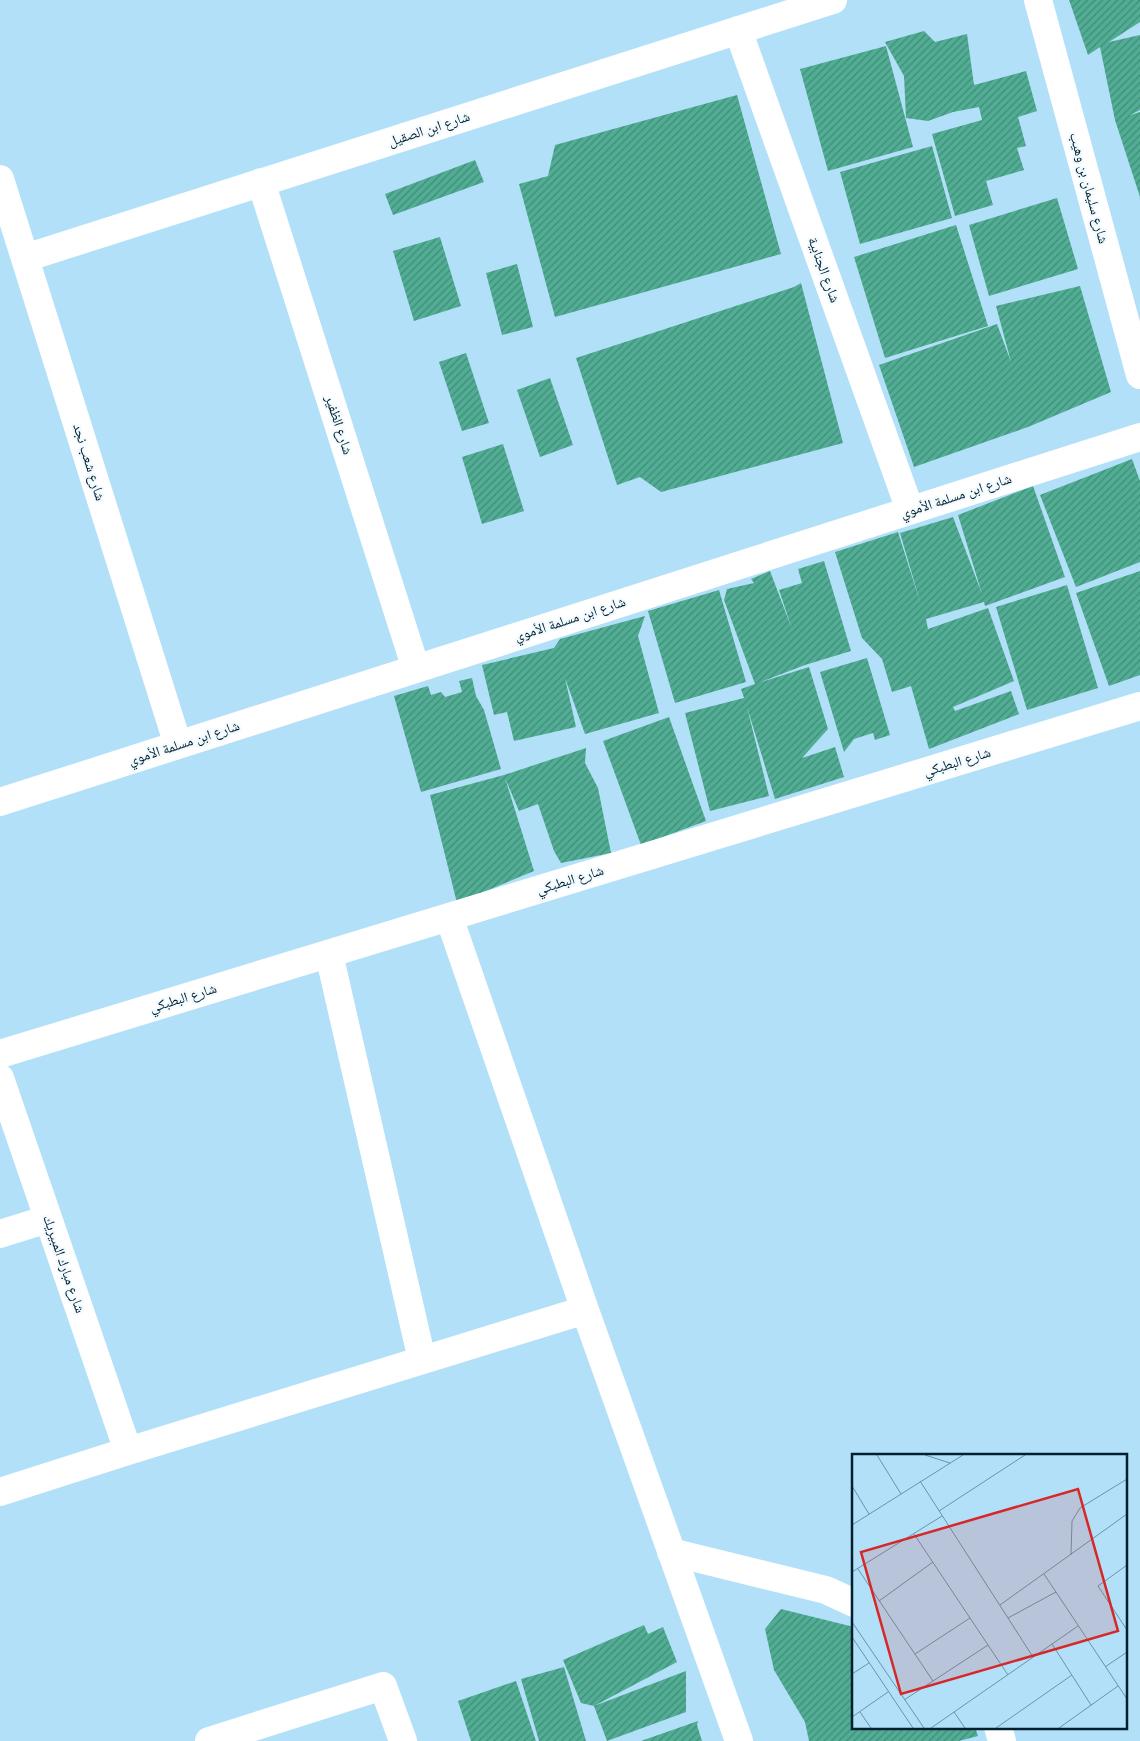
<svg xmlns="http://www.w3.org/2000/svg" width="1140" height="1741" viewBox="0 0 1140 1741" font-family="Figtree,'Noto Naskh Arabic',sans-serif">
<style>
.building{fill:url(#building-hatch)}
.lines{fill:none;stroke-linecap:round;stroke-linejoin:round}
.street{stroke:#fff;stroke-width:28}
.labels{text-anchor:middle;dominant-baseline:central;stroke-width:4.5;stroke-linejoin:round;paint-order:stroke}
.street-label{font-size:14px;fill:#00202f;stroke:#f3fbff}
.inset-road{fill:none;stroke:#6b93a8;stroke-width:1}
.view{fill:#d62828;fill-opacity:0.15;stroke:#d62828;stroke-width:2.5}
.inset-edge{fill:none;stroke:#00202f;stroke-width:2.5}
</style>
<defs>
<pattern id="building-hatch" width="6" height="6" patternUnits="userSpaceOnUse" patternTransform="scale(1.25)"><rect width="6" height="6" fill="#51ad93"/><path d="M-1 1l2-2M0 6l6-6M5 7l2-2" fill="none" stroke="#418c78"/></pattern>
</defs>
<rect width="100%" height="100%" fill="#b3e0f9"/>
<path class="building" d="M1069,0H1140V22L1109,42L1140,35V110L1130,115L1140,112V197L1115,120L1100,47L1088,55Z
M924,31L935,42L967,34L974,85L1026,71L1037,111L1018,117L1026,146L1017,148L1024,170L986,181L993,205L955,216L932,134L982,120L979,107L953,112L928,121L906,118L904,76L885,42Z
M886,46L913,147L828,171L800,69Z
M737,95L781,254L555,317L519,184L548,176L555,145Z
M932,146L952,218L860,244L840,172Z
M475,160L484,182L393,215L385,194Z
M1057,198L1078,269L989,296L969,225Z
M956,225L988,326L885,358L854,257Z
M440,237L461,306L414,321L393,251Z
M517,264L533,327L502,335L486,273Z
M801,283L843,443L661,492L640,477L617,485L576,358L794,287Z
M1080,286L1111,392L1028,427L914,467L879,365L997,324L1011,362L996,306Z
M466,353L489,423L462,431L439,362Z
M550,378L573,445L540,457L517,390Z
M503,444L524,511L482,524L462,457Z
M1132,459L1140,481V562L1076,587L1040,495Z
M1033,486L1065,577L985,606L984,602L926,619L928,629L988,608L1014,681L953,707L955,711L1011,691L1019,714L929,749L911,686L892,692L882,659L862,638L835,552L898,532L921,605L900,533L953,517L982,594L958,515Z
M824,561L851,651L805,665L761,682L809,667L828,729L802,758L835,747L844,777L775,799L747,707L769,796L710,811L685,713L744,698L741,689L755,684L724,600L727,589L754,583L751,579L770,571L792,629L779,590L802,583L798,569Z
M1140,571V675L1109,686L1076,593Z
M1067,585L1098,688L1027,710L996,607Z
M719,590L746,682L675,703L648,611Z
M645,616L638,636L659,713L585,734L565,678L576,727L514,741L507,712L494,715L482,665L554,648L560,639Z
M867,658L890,735L875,740L873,733L854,739L844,752L820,672Z
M472,678L476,696L484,710L501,769L421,792L394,696L428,686L431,695L441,692L445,697L462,692L459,681Z
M669,717L706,821L641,845L603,741Z
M586,748L585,763L598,788L611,853L561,863L554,851L538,804L519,811L505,778L534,871L457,903L430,795L504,775Z
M781,1609L854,1627V1727H975L978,1736L959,1741H809L805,1722L774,1670L765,1629Z
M644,1625L648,1634L663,1627L677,1662L594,1706L686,1671V1712L607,1741L594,1706L581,1703L563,1660Z
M564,1667L586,1741H539L521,1679Z
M516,1681L536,1741H471L458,1701Z
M698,1721L697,1725L702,1741H641Z"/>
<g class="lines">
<path class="street" d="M1038,0L1140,375
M738,30L910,510
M0,179L178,745
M261,182L416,669
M25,258L833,0
M0,802L1140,437
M449,917L585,1310L739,1741
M329,954L422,1360
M0,1054L1140,706
M0,1078L128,1451
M0,1234L48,1219
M0,1492L128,1451L585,1310
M671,1552L826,1590L854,1603
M998,1727L1002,1741
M209,1741L383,1686L403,1741"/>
</g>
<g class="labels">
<g class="street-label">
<text transform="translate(429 129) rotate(-18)">شارع ابن الصقيل</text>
<text transform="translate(1089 188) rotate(75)">شارع سليمان بن وهيب</text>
<text transform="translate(824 270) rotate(70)">شارع الجنابية</text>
<text transform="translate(339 425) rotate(72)">شارع الظفير</text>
<text transform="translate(89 462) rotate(73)">شارع شعب نجد</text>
<text transform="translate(956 496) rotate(-18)">شارع ابن مسلمة الأموي</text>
<text transform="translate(570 619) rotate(-18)">شارع ابن مسلمة الأموي</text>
<text transform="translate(184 743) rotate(-18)">شارع ابن مسلمة الأموي</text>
<text transform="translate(957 762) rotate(-17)">شارع البطبكي</text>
<text transform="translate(570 880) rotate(-17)">شارع البطبكي</text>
<text transform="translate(183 998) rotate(-17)">شارع البطبكي</text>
<text transform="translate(64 1264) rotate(71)">شارع مبارك المبيريك</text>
</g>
</g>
<g transform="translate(852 1454)">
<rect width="275" height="275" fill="#b3e0f9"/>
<path class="inset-road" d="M25,1L49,40M73,1L98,9M68,27L181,203M0,32L17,60M87,57L173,1M0,71L111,1M62,80L156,221M219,101L220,67L228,54L275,25M275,111L246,132L275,176M6,115L81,227M0,118L90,62M192,120L275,245M27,147L81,108M148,151L275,60M156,164L204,138M0,168L72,274M0,183L61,274M200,190L239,251M63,200L118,164M253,213L275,198M0,220L17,209M52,246L136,191M8,258L19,274M102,258L113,274M0,263L36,238M79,274L226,172M144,274L220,221M207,274L266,232"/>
<path class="view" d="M226,35L266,177L49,240L9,98Z"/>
<rect width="275" height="275" class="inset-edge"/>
</g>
</svg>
